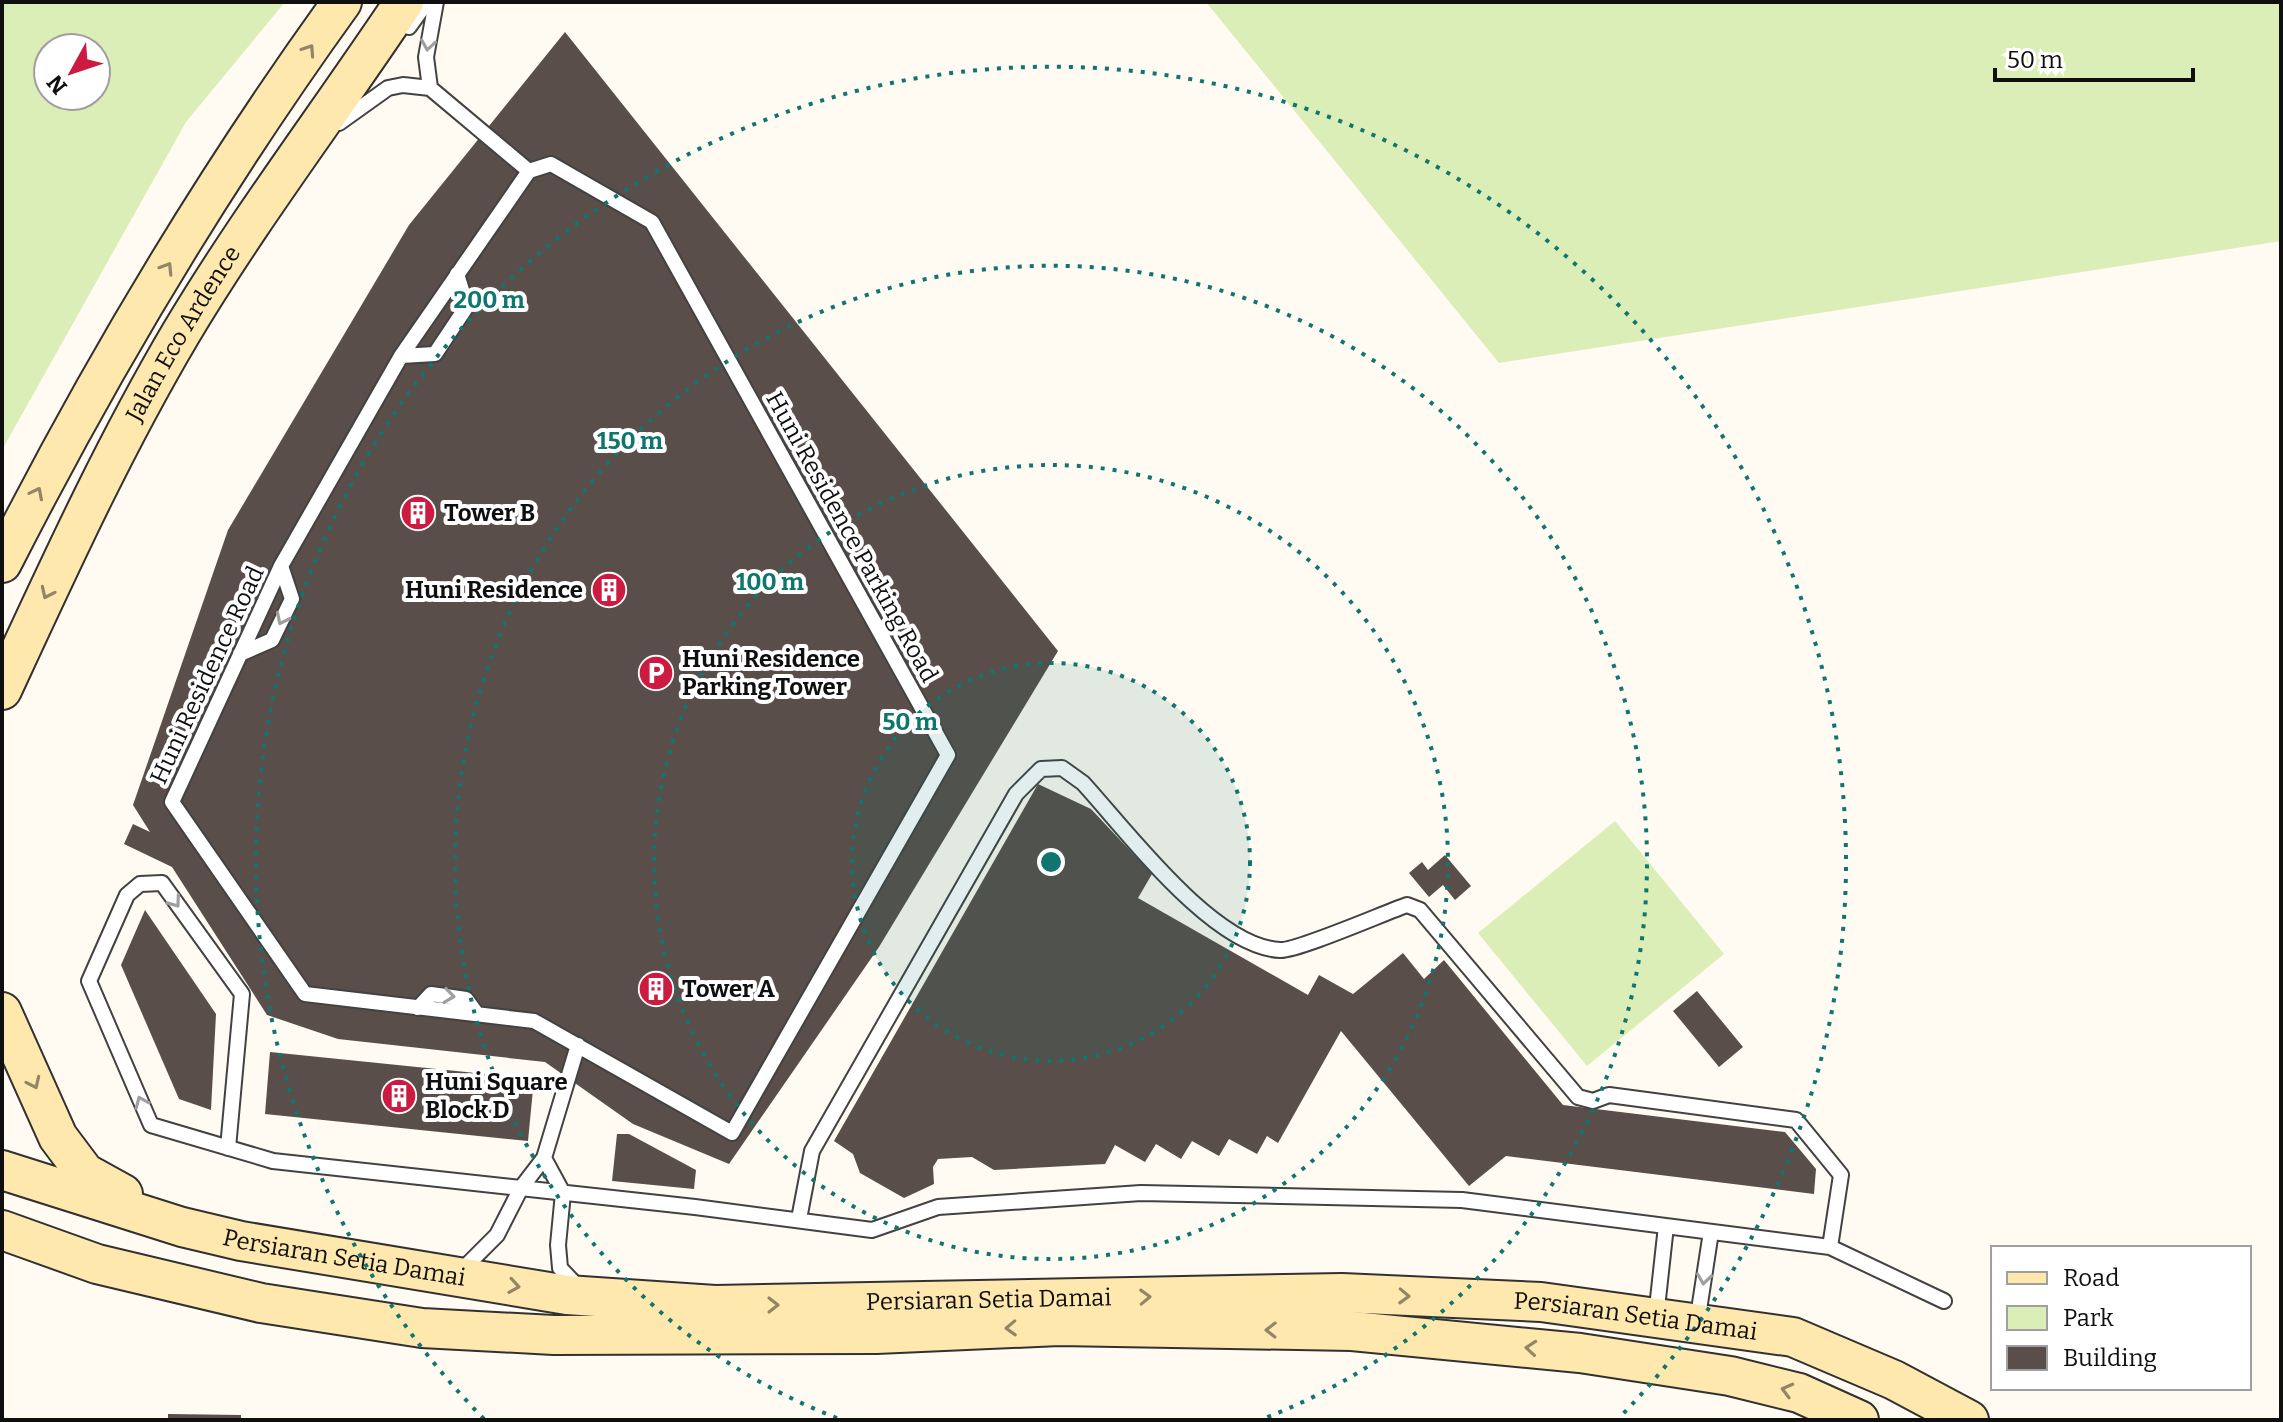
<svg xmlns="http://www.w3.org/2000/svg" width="2283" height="1422" viewBox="0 0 2283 1422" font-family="Bitter,serif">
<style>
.green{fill:#dceeb7;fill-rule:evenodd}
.building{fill:#594e4a}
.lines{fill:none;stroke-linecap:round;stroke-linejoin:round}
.lane-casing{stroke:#424242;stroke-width:18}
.secondary-casing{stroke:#313131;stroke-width:42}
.lane{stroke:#fff;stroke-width:14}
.secondary{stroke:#ffe8ad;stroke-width:38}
.oneway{stroke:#9f9f9f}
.oneway2{stroke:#938666}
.ring{fill:none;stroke:#0f766e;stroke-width:4;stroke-dasharray:4 8}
.labels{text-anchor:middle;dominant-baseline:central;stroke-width:8;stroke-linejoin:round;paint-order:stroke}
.street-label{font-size:24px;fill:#0f0f0f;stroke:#fff}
.poi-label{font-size:24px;font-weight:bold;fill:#0f0f0f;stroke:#fff;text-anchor:start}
.centre{fill:#0f766e;stroke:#fff;stroke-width:4}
.ring-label{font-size:24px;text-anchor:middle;font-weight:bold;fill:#0f766e;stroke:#fff;stroke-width:8;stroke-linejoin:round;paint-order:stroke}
</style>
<rect width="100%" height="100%" fill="#fffaf2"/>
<path class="green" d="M2,2H285L186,122L2,450ZM48,48H96V96H48Z
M1206,2H2281V241L1499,363Z
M1615,821L1724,954L1587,1066L1478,933Z"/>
<path class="building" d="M565,32L1058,651L879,947L729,1164L633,1124L545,1062L338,1039L267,1015L172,867L124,844L133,824L150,832L133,805L228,530L409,225Z
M1038,784L1091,809L1152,874L1138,898L1308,995L1319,975L1353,994L1403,953L1424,979L1444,960L1563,1105L1785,1132L1816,1169L1814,1194L1506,1156L1469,1186L1341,1031L1278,1143L1267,1136L1257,1154L1229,1139L1219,1156L1192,1141L1181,1159L1156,1144L1145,1162L1115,1145L1105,1164L994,1170L972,1157L938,1159L933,1167L934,1184L904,1198L860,1173L853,1154L834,1141Z
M1445,855L1471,886L1455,900L1443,885L1429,897L1409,873L1422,862L1428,870Z
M145,910L216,1014L211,1110L179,1099L121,965Z
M1697,991L1743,1047L1719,1067L1673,1011Z
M270,1052L534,1079L528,1141L265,1114Z
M617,1134H629L696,1170L694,1189L612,1181Z
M168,1414L241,1415V1420H168Z"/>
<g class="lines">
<defs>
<path id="lane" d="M409,27L427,2
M430,88L426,57L436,2
M339,123L388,88L403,85L430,88L529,171
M551,164L652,222L948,755L732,1133L534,1021L305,994L172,802L281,566L401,356L529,171Z
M401,356L435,354L467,306L457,274
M240,654L272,640L292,599L281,566
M418,1008L431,994L466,999L477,1014
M228,1148L242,994L162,883L140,884L127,895L89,981L151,1125L273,1161L695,1207L872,1230L938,1207L1141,1193L1462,1200L1830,1247L1944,1301
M544,1158L563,1193L558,1245L560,1268L580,1289
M799,1219L812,1151L1016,794L1041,769L1062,768L1083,783C1127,831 1213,947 1280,950C1297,951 1384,913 1407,905L1420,910L1578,1097L1593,1101L1609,1095L1796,1120L1841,1175L1830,1247
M461,1271L497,1235L521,1188L544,1158L578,1045
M1656,1317L1666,1226
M1697,1323L1711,1232"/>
<g id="secondary">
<path d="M2,563C101,368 214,179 342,2"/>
<path id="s1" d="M2,690C58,569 113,448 181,333C249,219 330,113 404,2"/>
<path d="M2,1012L58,1137L85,1173L123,1194"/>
<path id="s2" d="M2,1170L182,1227L241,1241L567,1295L715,1305L1342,1293L1541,1302L1793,1337L1894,1380L1969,1420"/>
<path d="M2,1230L97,1264L261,1303L422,1328L554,1335L876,1334L1059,1326L1352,1331L1580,1353L1730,1376L1799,1393L1859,1420"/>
</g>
</defs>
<use href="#lane" class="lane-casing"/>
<use href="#secondary" class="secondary-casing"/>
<use href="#lane" class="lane"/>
<use href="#secondary" class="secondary"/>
</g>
<defs><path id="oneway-chevron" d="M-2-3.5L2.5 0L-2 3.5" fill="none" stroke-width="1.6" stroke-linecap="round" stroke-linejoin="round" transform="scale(2)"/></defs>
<g class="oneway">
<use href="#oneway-chevron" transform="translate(428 45) rotate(99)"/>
<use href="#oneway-chevron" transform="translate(282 619) rotate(116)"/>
<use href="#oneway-chevron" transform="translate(175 902) rotate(54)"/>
<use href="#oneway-chevron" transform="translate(449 996) rotate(8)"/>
<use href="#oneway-chevron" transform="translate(141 1102) rotate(-113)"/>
<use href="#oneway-chevron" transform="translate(1704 1279) rotate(98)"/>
</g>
<g class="oneway2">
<use href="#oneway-chevron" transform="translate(309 50) rotate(-56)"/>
<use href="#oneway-chevron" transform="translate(167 268) rotate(-58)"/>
<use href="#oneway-chevron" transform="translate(37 493) rotate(-63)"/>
<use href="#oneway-chevron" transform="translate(47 593) rotate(115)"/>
<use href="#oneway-chevron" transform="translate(34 1083) rotate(65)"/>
<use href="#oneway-chevron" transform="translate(514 1286) rotate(9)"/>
<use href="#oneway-chevron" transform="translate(1404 1296) rotate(2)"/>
<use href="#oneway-chevron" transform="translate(1145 1297) rotate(-2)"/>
<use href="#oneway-chevron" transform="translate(773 1305)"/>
<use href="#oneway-chevron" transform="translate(1011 1328) rotate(178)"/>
<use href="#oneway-chevron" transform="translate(1271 1330) rotate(-179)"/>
<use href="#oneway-chevron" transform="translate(1531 1348) rotate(-175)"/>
<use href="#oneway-chevron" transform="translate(1787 1390) rotate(-165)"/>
</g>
<circle cx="1051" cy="862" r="199" fill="#0f766e" fill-opacity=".12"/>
<g class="ring">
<circle cx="1051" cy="862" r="199"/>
<circle cx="1051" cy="862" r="397"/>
<path d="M837 1418A596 596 0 1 1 1265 1418"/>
<path d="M484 1419A795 795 0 1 1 1618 1419"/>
</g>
<defs>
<symbol id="building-disc" viewBox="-11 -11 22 22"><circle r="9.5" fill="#cc1a40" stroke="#fff"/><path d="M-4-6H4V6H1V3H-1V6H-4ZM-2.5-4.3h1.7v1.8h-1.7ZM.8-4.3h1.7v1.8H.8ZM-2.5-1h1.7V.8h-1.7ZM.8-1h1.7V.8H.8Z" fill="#fff"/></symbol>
<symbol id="parking-disc" viewBox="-11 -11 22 22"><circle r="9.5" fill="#cc1a40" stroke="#fff"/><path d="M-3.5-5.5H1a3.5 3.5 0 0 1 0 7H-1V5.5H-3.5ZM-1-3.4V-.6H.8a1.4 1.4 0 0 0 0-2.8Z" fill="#fff"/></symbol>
</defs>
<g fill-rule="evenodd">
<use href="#building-disc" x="398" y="493" width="40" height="40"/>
<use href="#building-disc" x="589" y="570" width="40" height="40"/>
<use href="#parking-disc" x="636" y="653" width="40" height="40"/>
<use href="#building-disc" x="636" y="969" width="40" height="40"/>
<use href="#building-disc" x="379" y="1076" width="40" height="40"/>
</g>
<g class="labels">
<g class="street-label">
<text stroke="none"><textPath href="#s1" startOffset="400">Jalan Eco Ardence</textPath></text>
<text transform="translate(852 537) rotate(61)">Huni Residence Parking Road</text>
<text transform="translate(207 675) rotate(-65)">Huni Residence Road</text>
<text stroke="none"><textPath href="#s2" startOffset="354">Persiaran Setia Damai</textPath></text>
<text stroke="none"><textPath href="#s2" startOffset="1002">Persiaran Setia Damai</textPath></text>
<text stroke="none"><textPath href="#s2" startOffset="1650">Persiaran Setia Damai</textPath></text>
</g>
<g class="poi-label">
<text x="444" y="513">Tower B</text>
<text x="583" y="590" text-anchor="end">Huni Residence</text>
<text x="682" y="659">Huni Residence<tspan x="682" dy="28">Parking Tower</tspan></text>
<text x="682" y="989">Tower A</text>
<text x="425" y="1082">Huni Square<tspan x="425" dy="28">Block D</tspan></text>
</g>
</g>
<circle cx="1051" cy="862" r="12" class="centre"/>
<g class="ring-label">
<text x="489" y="308">200 m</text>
<text x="630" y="449">150 m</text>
<text x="770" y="590">100 m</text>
<text x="910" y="730">50 m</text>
</g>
<rect width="2283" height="1422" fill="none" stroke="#0f0f0f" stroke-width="8"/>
<rect x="1991" y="1246" width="260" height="144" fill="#ffffff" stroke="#9f9f9f" stroke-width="2"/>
<rect x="2007" y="1272" width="40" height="12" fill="#ffe8ad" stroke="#9f9f9f" stroke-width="2"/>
<text x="2063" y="1286" font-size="24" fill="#0f0f0f">Road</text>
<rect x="2007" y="1306" width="40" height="24" fill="#dceeb7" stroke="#9f9f9f" stroke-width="2"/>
<text x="2063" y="1326" font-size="24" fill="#0f0f0f">Park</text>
<rect x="2007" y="1346" width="40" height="24" fill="#594e4a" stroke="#9f9f9f" stroke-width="2"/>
<text x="2063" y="1366" font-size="24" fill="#0f0f0f">Building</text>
<g transform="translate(72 72) rotate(230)"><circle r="38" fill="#ffffff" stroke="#9f9f9f" stroke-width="2"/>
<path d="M0-6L14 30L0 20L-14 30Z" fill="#cc1a40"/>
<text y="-12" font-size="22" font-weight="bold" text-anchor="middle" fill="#0f0f0f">N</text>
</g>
<path d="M1995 68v12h198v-12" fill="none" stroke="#0f0f0f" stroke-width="4"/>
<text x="2007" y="68" font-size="24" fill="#0f0f0f" stroke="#ffffff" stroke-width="6" paint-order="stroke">50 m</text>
</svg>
